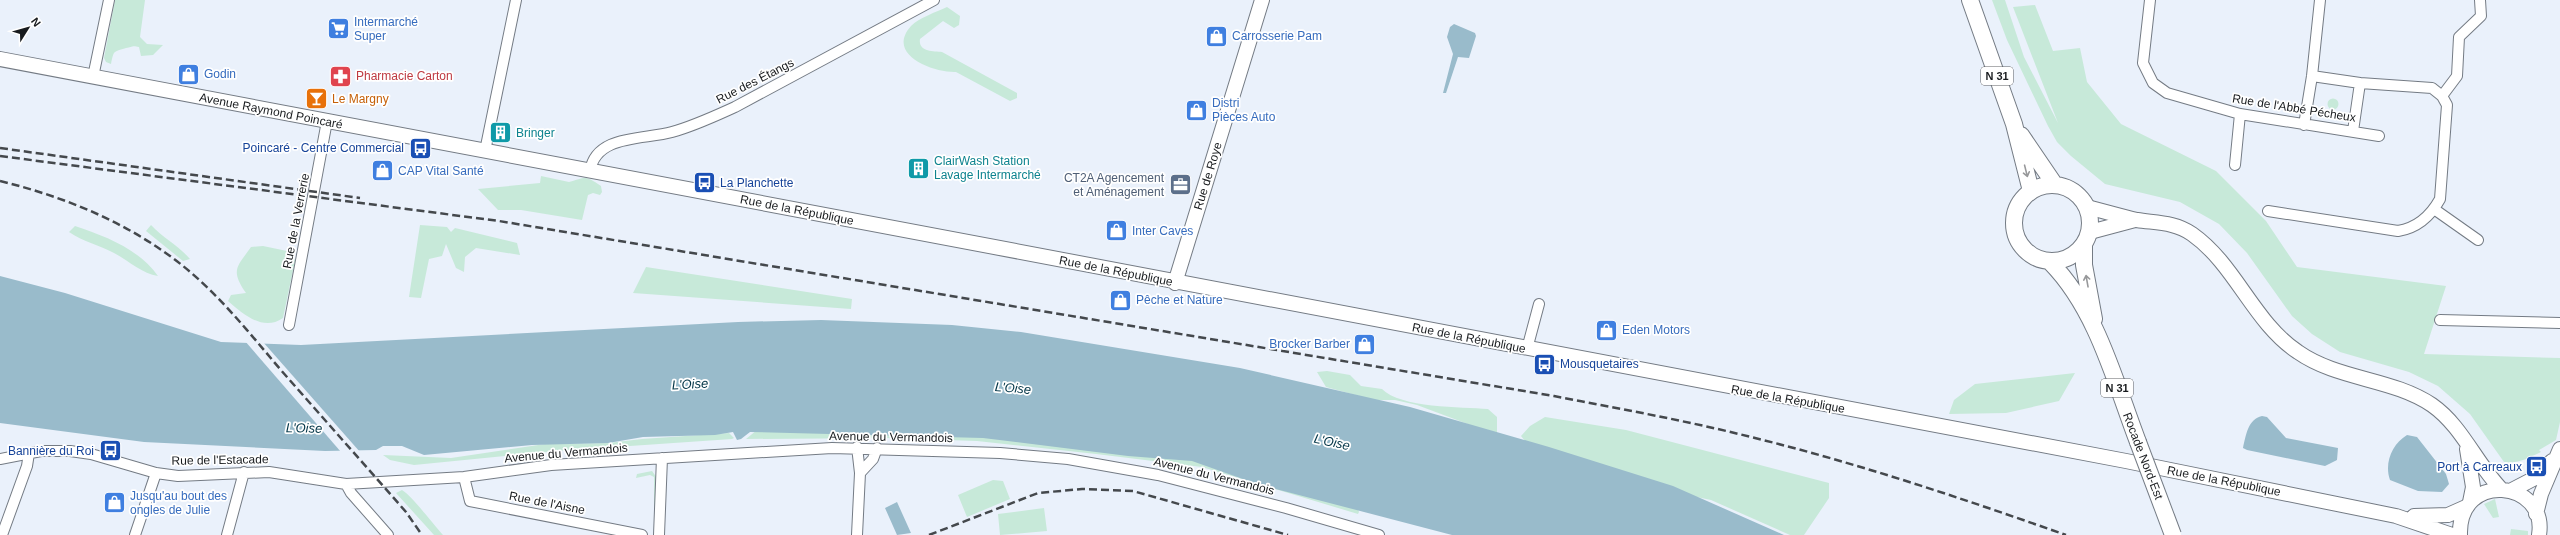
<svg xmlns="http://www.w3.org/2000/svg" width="2560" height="535" viewBox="0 0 2560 535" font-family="Helvetica,sans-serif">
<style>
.green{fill:#c7e9d9}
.water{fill:#99bbcb}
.pier{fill:#eaf1fb}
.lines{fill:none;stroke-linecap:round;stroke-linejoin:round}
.street-casing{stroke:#747b84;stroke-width:12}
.secondary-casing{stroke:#747b84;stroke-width:16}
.primary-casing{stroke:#747b84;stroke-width:18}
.street{stroke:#fff;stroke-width:10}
.secondary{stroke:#fff;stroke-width:14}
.primary{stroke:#fff;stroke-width:16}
.rail{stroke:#44484c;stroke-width:2.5;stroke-dasharray:8 4;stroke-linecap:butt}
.primary-bridge-casing{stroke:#747b84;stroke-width:18;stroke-linecap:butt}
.primary-bridge{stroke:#fff;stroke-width:16}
.oneway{stroke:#97989a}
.labels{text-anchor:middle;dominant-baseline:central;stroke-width:3.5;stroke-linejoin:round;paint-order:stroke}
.shield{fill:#fff;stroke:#5d5f62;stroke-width:1}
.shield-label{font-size:11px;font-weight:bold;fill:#181b1e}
.shop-label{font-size:12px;fill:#366cbe;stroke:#fff;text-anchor:start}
.health-label{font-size:12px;fill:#be3a42;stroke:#fff;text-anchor:start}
.street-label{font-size:12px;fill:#181b1e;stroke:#fff}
.food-label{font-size:12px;fill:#c56008;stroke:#fff;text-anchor:start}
.culture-label{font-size:12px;fill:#0d838f;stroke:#fff;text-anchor:start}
.transit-label{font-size:12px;fill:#164399;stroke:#fff;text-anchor:end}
.service-label{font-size:12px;fill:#4e5e75;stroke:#fff;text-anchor:end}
.water-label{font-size:13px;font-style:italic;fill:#023547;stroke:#fff}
</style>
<rect width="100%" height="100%" fill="#eaf1fb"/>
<path class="green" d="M115,0H145L140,37L147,44L163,45L153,55L141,56L139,47C132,45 132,47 126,48C113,52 114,50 111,64L106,62L104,58Z
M1992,0H2005L2024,57L2058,123L2013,7L2035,5L2053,51L2080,48L2087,82L2121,124L2216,171L2266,221L2297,267L2446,286L2424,354L2560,358V422L2556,440L2539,450L2541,452C2528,458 2518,464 2504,462L2470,414L2438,386L2409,372L2340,352L2312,334L2292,316L2247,253L2219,224L2180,202L2105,184L2071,156L2057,142L2048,126L2007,40Z
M947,7L960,16L959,25L954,28L943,21L920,39C918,52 933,51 942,52L1017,93V98L1010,101L956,72C934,73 885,55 911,26C919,18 936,12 947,7Z
M2327.5 104a5.5 5.5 0 1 1 11 0a5.5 5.5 0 1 1-11 0Z
M541,176L569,182C586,177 585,175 601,186L602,192L600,195L593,193L588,195L582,220L521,210H498L478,189L540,183Z
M151,225C163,238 178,245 190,259L183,261L146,231Z
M420,225L447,227L451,232L455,228L517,243L520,255L476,248L465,257L464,272L456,268L446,244L442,256L429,259L421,298L409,297Z
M75,226C105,236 139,249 158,276C142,274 128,260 114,253C99,245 84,242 69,232Z
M263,246L287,251L293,255L295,261L283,318C263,332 243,314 228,301L231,295L246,293C230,270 237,267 251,247Z
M646,267L852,299L851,309L633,293Z
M1327,371L1350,375L1361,386L1382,389C1400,408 1462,407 1488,409L1497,417V435L1417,405L1395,400H1374L1326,387L1317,372Z
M2075,373L2059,401L2006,413L1949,414L1954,400L1975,384Z
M1545,417L1626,430L1829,483V498L1804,535H1790L1711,500L1649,487L1529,446L1521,436L1530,426Z
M757,430L973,432L1203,462L1357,506L1359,512L1358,514L1202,467L1096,454L977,441L886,438L746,439Z
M729,433L734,438L732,439L557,451L414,465L390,460L383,455L451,458L545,444L608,443L642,439Z
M652,471L657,478L654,517V477L650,475L636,478L637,474Z
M993,480L1003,481L1010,499L967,517L958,495Z
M402,490C413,497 432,523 443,535H434L396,493Z
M2495,499L2499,517L2493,518L2484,504Z
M1044,508L1047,531L1000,535L998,514Z
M2511,529L2528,531V535H2510Z"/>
<path class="water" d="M1454,24L1475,33L1476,36L1469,58L1458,57L1446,93H1443L1453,54L1447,37L1450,27Z
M0,276L65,293L221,342L301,345L738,322L821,320L952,325L1021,332L1240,368L1410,407L1549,447L1673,486L1784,535H1452L1257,484L1192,461L1128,456L983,438L750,432L741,439L737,440L733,432L715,435L643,437L608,443L532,445L424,455L402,446H383L376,450L325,451L144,442L0,423Z
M2262,416L2267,417L2286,438L2338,448L2337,460L2325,466L2247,450L2243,448C2246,435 2248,419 2262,416Z
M2407,435L2417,437L2446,474L2449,484L2442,492L2418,491L2390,480C2384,463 2392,444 2407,435Z
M897,502L911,533L897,535L885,508Z"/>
<path class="pier" d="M245,341L263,342L360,452H341Z"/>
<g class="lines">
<defs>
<path id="street" d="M2150,0L2143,63L2153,83L2167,93L2240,114L2379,136
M93,77L109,0
M2442,96L2457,76L2459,37L2481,16L2480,0
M2304,125L2312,76L2320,0
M2353,131L2360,83
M485,151L516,0
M2235,165L2240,114
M590,171C596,134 644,140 672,132C694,126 715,116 735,107L934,0
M2434,209L2478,240
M2268,211L2398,231C2417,228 2430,217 2440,199L2447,105L2442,96L2432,88L2360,83L2312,76
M2440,320L2560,323
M289,325L327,121
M1527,349L1539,304
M0,459L41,451H70L91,454L156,473L178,476L269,472L346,484L464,477L551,465L832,448L1000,453L1068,459L1158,475L1286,508L1379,535
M860,473L873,459L877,448
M464,477L470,501L642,535
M346,484L351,493L388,535
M2,535L27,466L29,453
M135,535L156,473
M227,535L244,472
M659,535L662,458
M857,535L860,473L857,447"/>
<path id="secondary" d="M0,59L2126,461L2396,516L2452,535
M2087,207C2103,211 2120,216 2137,220C2156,223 2175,222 2192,234C2236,265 2253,322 2298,352C2338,380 2392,378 2432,405C2462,426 2476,463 2501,489
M2090,232L2135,220
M1175,283L1262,0
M2467,449L2473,487L2470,502
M2510,491L2537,477L2552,461
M2536,514L2541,494L2560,449
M2414,516L2448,515L2466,507
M2460,535C2458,470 2548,480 2539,535"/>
<path id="primary" d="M1970,0L2014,124L2031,191
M2021,135L2055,185
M2014 223a38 38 0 1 1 76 0a38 38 0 1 1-76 0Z
M2084,245V265L2094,319
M2051,263C2097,310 2115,382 2138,442"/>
</defs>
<use href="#street" class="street-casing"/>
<use href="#secondary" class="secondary-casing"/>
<use href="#primary" class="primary-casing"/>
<use href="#street" class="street"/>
<use href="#secondary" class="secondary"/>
<use href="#primary" class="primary"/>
<path class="rail" d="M0,148L360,198
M0,156L499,221L1554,396C1621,409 1688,421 1755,438C1860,464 1964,499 2066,535
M0,181C61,196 119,219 170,256C213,287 246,329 280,369C322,417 364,464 406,512L422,535
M929,535L1038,493L1082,489L1133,491L1288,535"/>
<defs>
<path id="primary-bridge" d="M2138,442L2173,535"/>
</defs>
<use href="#primary-bridge" class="primary-bridge-casing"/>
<use href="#primary-bridge" class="primary-bridge"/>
</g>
<defs><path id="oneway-shaft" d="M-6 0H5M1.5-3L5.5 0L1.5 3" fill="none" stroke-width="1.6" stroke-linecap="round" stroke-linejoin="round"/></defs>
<g class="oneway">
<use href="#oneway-shaft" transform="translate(2026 171) rotate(76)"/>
<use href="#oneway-shaft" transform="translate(2087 281) rotate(-100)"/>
</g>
<defs>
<symbol id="supermarket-square" viewBox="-11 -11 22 22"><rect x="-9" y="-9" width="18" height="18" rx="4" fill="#3f7fe0" stroke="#fff"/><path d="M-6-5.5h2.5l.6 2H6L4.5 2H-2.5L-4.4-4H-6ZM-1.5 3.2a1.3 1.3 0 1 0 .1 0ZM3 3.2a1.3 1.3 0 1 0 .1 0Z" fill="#fff"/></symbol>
<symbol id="shop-square" viewBox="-11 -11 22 22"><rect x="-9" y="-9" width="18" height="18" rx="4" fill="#3f7fe0" stroke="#fff"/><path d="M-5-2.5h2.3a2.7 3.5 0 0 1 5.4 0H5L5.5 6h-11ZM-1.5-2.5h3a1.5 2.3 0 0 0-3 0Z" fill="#fff"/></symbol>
<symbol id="pharmacy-square" viewBox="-11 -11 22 22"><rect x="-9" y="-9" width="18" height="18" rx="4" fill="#e0444e" stroke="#fff"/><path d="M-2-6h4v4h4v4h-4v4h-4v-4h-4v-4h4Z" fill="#fff"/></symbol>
<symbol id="bar-square" viewBox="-11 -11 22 22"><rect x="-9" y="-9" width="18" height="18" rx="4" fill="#e8710a" stroke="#fff"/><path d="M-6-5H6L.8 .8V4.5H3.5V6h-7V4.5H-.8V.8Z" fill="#fff"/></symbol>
<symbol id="building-square" viewBox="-11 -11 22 22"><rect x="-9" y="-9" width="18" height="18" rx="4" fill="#0f9aa8" stroke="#fff"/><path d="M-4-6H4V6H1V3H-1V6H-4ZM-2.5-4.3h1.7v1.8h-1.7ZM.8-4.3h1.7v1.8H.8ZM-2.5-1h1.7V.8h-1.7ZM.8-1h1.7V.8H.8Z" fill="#fff"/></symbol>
<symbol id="bus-square" viewBox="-11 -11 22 22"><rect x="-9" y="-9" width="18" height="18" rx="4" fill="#1a4fb4" stroke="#fff"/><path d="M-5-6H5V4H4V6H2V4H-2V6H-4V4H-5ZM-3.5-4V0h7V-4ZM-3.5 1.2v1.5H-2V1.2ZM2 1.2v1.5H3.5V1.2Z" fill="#fff"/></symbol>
<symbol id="office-square" viewBox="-11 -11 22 22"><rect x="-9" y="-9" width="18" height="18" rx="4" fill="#5c6f8a" stroke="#fff"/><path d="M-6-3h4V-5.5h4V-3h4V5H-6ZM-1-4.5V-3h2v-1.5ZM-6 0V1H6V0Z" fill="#fff"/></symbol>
</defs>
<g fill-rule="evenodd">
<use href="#supermarket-square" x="326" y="16" width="25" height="25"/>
<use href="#shop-square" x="1204" y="24" width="25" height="25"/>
<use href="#shop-square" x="176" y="62" width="25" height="25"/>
<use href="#pharmacy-square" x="328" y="64" width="25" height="25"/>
<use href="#bar-square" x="304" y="86" width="25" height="25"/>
<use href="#shop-square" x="1184" y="98" width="25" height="25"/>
<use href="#building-square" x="488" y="120" width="25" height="25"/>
<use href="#bus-square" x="408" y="136" width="25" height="25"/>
<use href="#building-square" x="906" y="156" width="25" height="25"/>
<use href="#shop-square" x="370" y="158" width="25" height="25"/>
<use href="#bus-square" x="692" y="170" width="25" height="25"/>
<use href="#office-square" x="1168" y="172" width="25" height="25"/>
<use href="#shop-square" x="1104" y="218" width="25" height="25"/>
<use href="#shop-square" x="1108" y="288" width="25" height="25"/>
<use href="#shop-square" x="1594" y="318" width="25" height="25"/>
<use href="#shop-square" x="1352" y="332" width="25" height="25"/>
<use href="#bus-square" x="1532" y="352" width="25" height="25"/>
<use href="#bus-square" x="98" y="438" width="25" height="25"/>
<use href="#bus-square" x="2524" y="454" width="25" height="25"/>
<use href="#shop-square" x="102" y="490" width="25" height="25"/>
</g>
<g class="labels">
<g class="shield">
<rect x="1981" y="67" width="32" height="18" rx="3"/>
<rect x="2101" y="379" width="32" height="18" rx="3"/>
</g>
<g class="shield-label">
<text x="1997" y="76">N 31</text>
<text x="2117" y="388">N 31</text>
</g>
<g class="shop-label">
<text x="354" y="22">Intermarché<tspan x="354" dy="14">Super</tspan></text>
<text x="1232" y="36">Carrosserie Pam</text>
<text x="204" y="74">Godin</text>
<text x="1212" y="103">Distri<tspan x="1212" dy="14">Pièces Auto</tspan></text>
<text x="398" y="171">CAP Vital Santé</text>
<text x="1132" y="231">Inter Caves</text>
<text x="1136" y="300">Pêche et Nature</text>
<text x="1622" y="330">Eden Motors</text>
<text x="1350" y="344" text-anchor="end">Brocker Barber</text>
<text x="130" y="496">Jusqu'au bout des<tspan x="130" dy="14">ongles de Julie</tspan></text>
</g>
<g class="health-label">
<text x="356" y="76">Pharmacie Carton</text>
</g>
<g class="street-label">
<text transform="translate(755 81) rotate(-27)">Rue des Étangs</text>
<text transform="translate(2294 108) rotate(9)">Rue de l'Abbé Pécheux</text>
<text transform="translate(271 111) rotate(11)">Avenue Raymond Poincaré</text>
<text transform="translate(1208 176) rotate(-73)">Rue de Roye</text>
<text transform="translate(797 210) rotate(11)">Rue de la République</text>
<text transform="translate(296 221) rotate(-79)">Rue de la Verrerie</text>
<text transform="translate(1116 271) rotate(11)">Rue de la République</text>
<text transform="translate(1469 338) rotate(11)">Rue de la République</text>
<text transform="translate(1788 399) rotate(10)">Rue de la République</text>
<text transform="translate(891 437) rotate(1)">Avenue du Vermandois</text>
<text transform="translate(566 453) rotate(-5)">Avenue du Vermandois</text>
<text transform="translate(2143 456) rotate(69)">Rocade Nord-Est</text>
<text transform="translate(220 460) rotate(-1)">Rue de l'Estacade</text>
<text transform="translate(1214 476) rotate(14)">Avenue du Vermandois</text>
<text transform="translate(2224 481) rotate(11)">Rue de la République</text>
<text transform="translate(547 503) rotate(11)">Rue de l'Aisne</text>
</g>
<g class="food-label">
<text x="332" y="99">Le Margny</text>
</g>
<g class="culture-label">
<text x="516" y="133">Bringer</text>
<text x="934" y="161">ClairWash Station<tspan x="934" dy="14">Lavage Intermarché</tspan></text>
</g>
<g class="transit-label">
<text x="404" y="148">Poincaré - Centre Commercial</text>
<text x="720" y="183" text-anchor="start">La Planchette</text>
<text x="1560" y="364" text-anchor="start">Mousquetaires</text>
<text x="94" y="451">Bannière du Roi</text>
<text x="2522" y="467">Port à Carreaux</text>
</g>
<g class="service-label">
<text x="1164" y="178">CT2A Agencement<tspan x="1164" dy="14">et Aménagement</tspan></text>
</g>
<g class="water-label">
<text transform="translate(690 384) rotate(-3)">L'Oise</text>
<text transform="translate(1013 388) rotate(5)">L'Oise</text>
<text transform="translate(304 428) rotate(1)">L'Oise</text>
<text transform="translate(1332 442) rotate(12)">L'Oise</text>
</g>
</g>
<g transform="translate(28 28) rotate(53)" stroke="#ffffff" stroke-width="3" paint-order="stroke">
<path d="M0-3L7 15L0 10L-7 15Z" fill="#181b1e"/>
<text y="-6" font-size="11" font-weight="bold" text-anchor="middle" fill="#181b1e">N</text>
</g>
</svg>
